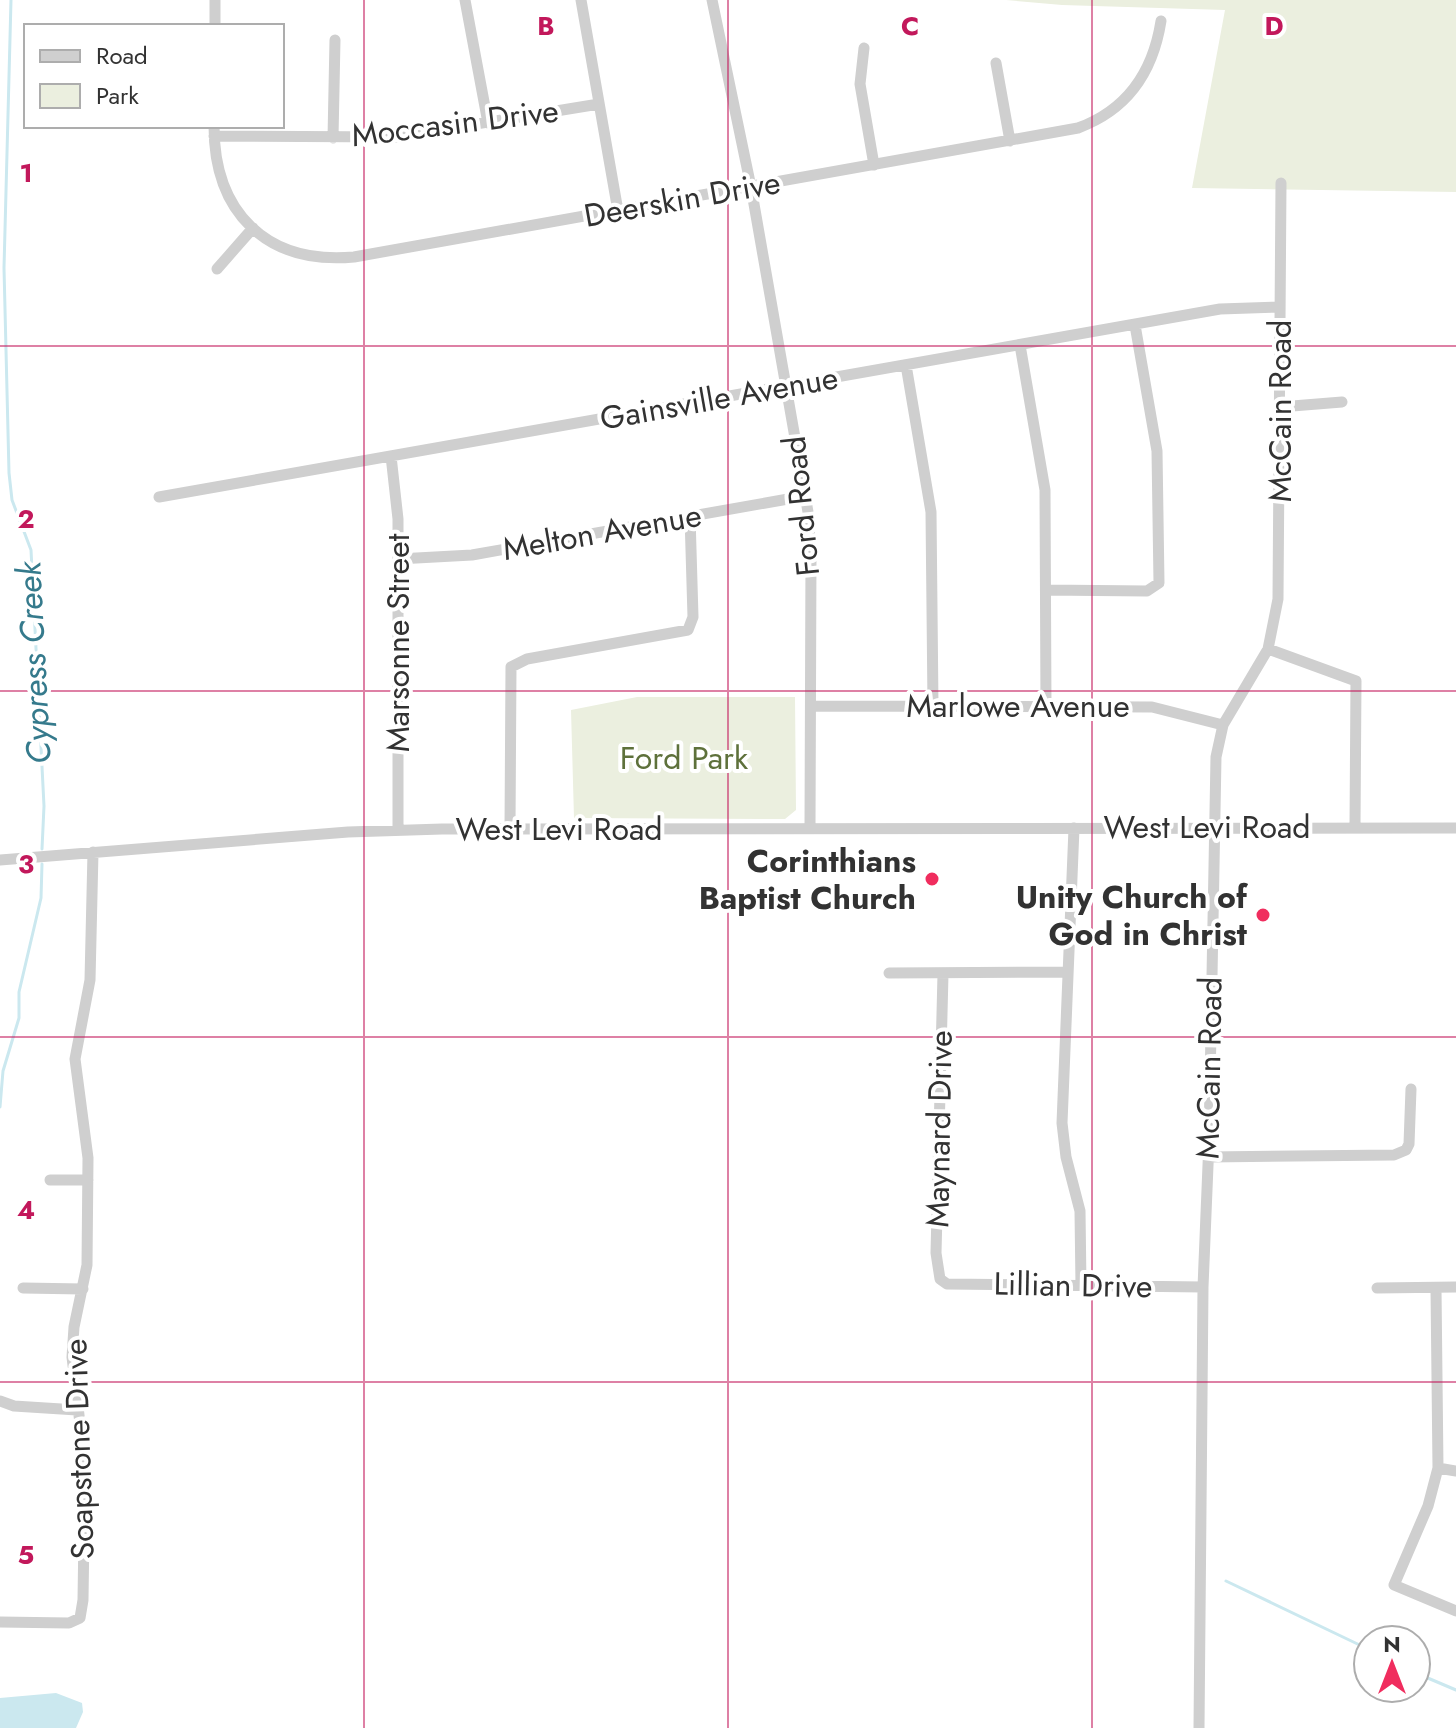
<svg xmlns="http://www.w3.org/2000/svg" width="1456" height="1728" viewBox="0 0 1456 1728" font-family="Jost,sans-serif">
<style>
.green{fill:#ebefdf}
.water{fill:#cbe8ef}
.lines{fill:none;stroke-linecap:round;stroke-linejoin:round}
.stream{stroke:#cbe8ef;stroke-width:3}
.minor{stroke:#cfcfcf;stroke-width:11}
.grid{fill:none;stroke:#c2185b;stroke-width:2;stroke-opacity:0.55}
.poi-dot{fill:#f02d5e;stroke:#fff;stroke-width:3}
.labels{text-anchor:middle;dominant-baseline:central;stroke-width:8;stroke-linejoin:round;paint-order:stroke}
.street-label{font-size:32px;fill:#323232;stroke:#fff}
.park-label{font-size:32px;fill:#5e713b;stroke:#fff}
.poi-label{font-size:32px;font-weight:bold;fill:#323232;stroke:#fff;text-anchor:end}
.water-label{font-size:34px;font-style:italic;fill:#357a8c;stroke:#fff}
.grid-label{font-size:26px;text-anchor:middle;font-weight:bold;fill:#c2185b;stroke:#fff;stroke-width:8;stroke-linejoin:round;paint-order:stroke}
</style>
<rect width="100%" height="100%" fill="#fff"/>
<path class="green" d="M1006,0H1456V192L1192,188L1225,10L1062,5Z
M637,697H795L796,810L785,819L574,818L571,710Z"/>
<path class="water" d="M56,1693L82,1703L83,1712L76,1728H0V1698Z"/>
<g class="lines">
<path class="stream" d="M11,0L4,268L9,473L12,500L31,550L44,806L42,849
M0,1107L3,1071L19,1018V992L41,898L42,864
M1226,1581L1368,1649
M1416,1673L1456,1690"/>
<path class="minor" d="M465,0L488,123
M581,0L618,211
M712,0L751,187L808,512L811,554L810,828
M215,26V0
M864,48L860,84L874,165
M996,63L1010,141
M214,126C214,212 266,265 354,257L1078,128C1127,110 1153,72 1161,21
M214,136L397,137L599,104
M333,138L335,40
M217,269L253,228
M1020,345L1045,490L1046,706
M906,365L931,512L933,706
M1280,407L1342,402
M391,456L398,519V830
M159,497L1220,309L1280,307
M398,559L472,555L805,496
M1046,590L1147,591L1159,583L1157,451L1135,325
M1268,649L1356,681L1355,826
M811,706L1152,707L1223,725
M510,828L511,667L527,659L688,630L693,617L690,516
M1074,828L1062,1123L1066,1157L1080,1211L1081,1285
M0,860L348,832L442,829L1456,828
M889,973L1065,972
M943,974L936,1253L940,1279L947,1284L1203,1287
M1208,1157L1394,1155L1406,1150L1409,1144L1411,1089
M50,1180H88
M23,1288L83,1289
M1377,1288L1456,1287
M1436,1289L1438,1468L1428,1506L1394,1585L1456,1611
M0,1401L14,1406L77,1410
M1438,1468L1456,1471
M0,1622L69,1623L80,1618L83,1600L85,1465L72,1357L74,1327L87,1265L88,1158L75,1059L90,980L93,852
M1199,1728L1203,1287L1209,1141L1216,757L1223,725L1268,649L1278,599L1281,183"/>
</g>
<path class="grid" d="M364,0V1728M728,0V1728M1092,0V1728M0,346H1456M0,691H1456M0,1037H1456M0,1382H1456"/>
<g class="poi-dot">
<circle cx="932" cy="879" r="8"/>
<circle cx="1263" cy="915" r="8"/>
</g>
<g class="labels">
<g class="street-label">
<text transform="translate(455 123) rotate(-7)">Moccasin Drive</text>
<text transform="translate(682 199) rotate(-10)">Deerskin Drive</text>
<text transform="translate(719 398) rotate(-10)">Gainsville Avenue</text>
<text transform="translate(1280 411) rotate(-90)">McCain Road</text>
<text transform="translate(801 506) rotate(-96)">Ford Road</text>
<text transform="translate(602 532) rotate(-10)">Melton Avenue</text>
<text transform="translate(398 643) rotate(-90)">Marsonne Street</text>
<text x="1018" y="706">Marlowe Avenue</text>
<text x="1207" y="827">West Levi Road</text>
<text x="559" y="829">West Levi Road</text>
<text transform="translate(1209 1068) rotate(-89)">McCain Road</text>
<text transform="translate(939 1129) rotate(-89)">Maynard Drive</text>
<text transform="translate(1073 1285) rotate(1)">Lillian Drive</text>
<text transform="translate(79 1449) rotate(-92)">Soapstone Drive</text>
</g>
<g class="park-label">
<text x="684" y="758">Ford Park</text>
</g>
<g class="poi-label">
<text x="916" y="861">Corinthians<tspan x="916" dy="37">Baptist Church</tspan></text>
<text x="1247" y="897">Unity Church of<tspan x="1247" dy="37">God in Christ</tspan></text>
</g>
<g class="water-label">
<text transform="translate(34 663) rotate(-93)">Cypress Creek</text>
</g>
</g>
<g class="grid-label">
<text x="546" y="35">B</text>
<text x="910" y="35">C</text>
<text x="1274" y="35">D</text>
<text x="26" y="182">1</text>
<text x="26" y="528">2</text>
<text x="26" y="873">3</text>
<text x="26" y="1219">4</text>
<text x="26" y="1564">5</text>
</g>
<rect x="24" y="24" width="260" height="104" fill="#ffffff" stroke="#adadad" stroke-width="2"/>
<rect x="40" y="50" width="40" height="12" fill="#cfcfcf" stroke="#adadad" stroke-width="2"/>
<text x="96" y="64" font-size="24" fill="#323232">Road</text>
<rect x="40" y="84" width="40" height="24" fill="#ebefdf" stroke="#adadad" stroke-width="2"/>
<text x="96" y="104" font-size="24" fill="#323232">Park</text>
<g transform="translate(1392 1664)"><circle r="38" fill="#ffffff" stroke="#adadad" stroke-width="2"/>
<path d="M0-6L14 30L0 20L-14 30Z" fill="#f02d5e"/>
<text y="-12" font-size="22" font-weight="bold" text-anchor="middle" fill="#323232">N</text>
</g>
</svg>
